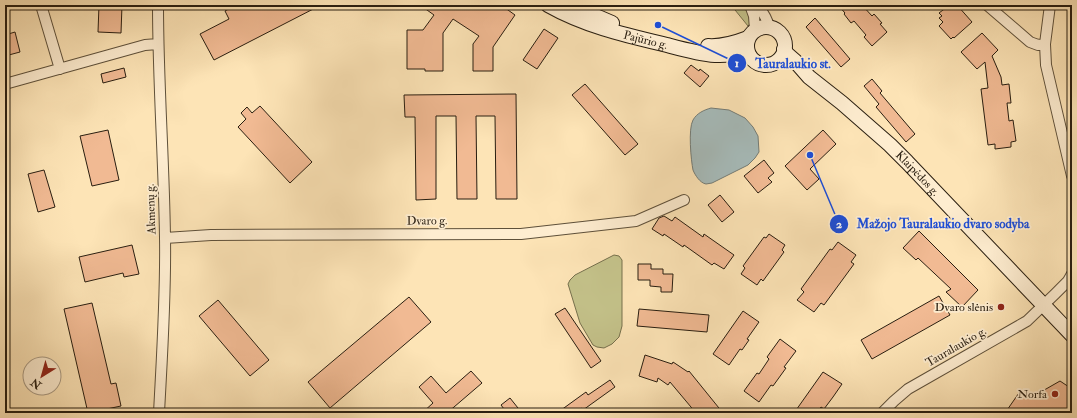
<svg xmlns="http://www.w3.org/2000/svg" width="1077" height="418" viewBox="0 0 1077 418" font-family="'IM FELL Double Pica',serif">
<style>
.green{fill:#c4c28a;stroke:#76704d}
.water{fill:#a6bbba;stroke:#747c76}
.building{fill:#f1ba93;stroke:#291e10}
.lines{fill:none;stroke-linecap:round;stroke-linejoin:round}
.minor-casing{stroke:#5e503a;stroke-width:12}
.secondary-casing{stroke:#291e10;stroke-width:16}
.minor{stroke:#feedd0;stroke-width:10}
.secondary{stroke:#feedd0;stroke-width:14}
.poi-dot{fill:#8f2418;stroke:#feedd0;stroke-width:1.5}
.labels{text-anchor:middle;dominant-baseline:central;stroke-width:3.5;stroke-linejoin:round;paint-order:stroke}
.street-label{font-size:12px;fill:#291e10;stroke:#feedd0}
.poi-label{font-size:12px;fill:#291e10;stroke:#feedd0;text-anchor:end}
.leader{fill:none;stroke:#1d4ed8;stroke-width:1.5}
.callout-dot{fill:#1d4ed8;stroke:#feedd0;stroke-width:1.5}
.mark-label{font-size:12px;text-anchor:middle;font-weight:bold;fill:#fff}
.callout-label{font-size:13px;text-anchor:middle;font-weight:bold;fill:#1d4ed8;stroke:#feedd0;stroke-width:3.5;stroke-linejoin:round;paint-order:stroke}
</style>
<rect width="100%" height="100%" fill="#fde4b6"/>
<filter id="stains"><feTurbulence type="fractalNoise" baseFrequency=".005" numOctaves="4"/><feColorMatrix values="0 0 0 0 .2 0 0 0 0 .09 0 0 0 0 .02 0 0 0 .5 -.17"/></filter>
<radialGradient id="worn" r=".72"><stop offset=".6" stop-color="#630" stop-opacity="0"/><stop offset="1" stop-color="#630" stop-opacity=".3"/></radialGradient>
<path class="green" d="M731,5H745C747,11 752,19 749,26H748Z
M614,255L619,256L622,260V326L619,337L612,344L604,348L597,347L593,345L580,323L568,284L570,280L575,275Z"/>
<path class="water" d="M711,108L729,110L745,118L753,127L758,136L759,152L755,158L748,165L712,183C710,183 708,184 706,184C700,183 695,175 693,170C691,160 688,129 693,120C697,113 704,110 711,108Z"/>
<path class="building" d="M99,5H122L121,33L98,32Z
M236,5H321L214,60L200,34L229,19L225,11Z
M420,5H501L515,15L493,47V71H473V44L479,36L453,19L443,33V71H425V69H407V30H423L434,15Z
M838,5H862L872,16L874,14L882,23L880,24L887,32L872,46L864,37L866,35L854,21L851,23L844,14L845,13Z
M955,5H957L972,22L954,38L953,37L951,39L939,26L943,22L939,18L942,16L939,13L947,7L950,10Z
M815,18L850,59L841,67L806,27Z
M544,29L558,38L537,69L523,60Z
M15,32L20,52L5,56V35Z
M982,33L998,50L992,56L1001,77L1002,85L1009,84L1011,103H1007L1009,121L1013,120L1016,141L1011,142V147L995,149V144L988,145L981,89L988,88L985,62L977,69L961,52Z
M691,65L699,71L700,69L709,76L700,87L684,73Z
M124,68L126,77L103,83L101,74Z
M872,79L882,91L880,93L915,134L906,142L876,107L879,104L864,86Z
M585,84L638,144L625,155L572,95Z
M516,94L517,199H496L495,116H476L477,199H457L456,116H436V199L416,200L415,117H405L404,95Z
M260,106L312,162L290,183L238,127L246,119L241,113L247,107L252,113Z
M108,130L119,180L92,186L80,136Z
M823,130L836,144L810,169L819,179L807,190L785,166Z
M764,160L774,173L768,178L772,182L758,193L744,176Z
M44,170L55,207L38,212L28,174Z
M720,195L734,212L722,222L708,205Z
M664,216L672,221L675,217L703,237L704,234L734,255L724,269L714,263L712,265L684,245L683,247L664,234L663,236L652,229L659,218Z
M919,231L978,290L962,307L946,292L951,289L918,258L916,260L903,248Z
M769,234L785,245L782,250L784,252L763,281L761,279L757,285L741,274L745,268L743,266L764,237L766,238Z
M838,242L856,255L851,262L854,264L824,305L821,303L814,312L797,300L804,292L801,289L830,249L832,250Z
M132,245L139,274L124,277L123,273L85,282L79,257Z
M638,264H651V269H663V274H673L672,292H661V287L650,286V280H638Z
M939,296L950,315L872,359L861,340Z
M409,297L431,322L330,408L308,382Z
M218,300L269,360L250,376L199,316Z
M92,303L111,384L116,383L121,406L88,413L64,309Z
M565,308L601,361L591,368L555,314Z
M639,309L709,315L707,332L637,326Z
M743,311L759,322L747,339L749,340L742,350L740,349L729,365L713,354Z
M780,339L796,351L784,367L786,368L773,386L771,385L759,402L744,391L757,373L759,374L769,359L767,357Z
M645,355L672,364L673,362L688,372L689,371L723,413H696L670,382L668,385L658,378L657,382L639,376Z
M471,371L482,383L447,413H422L433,403L419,387L431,376L446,393Z
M823,372L842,384L833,397L824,409L821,407L817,413H794Z
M610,380L615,387L583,410L582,408L575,413H557L586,392L588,395Z
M1060,381L1072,389V413H1005L1021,390L1032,397Z
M510,398L522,413H507L501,405Z"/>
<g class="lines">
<defs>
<path id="minor" d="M41,5L60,69
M158,5C158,83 164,160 165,238C166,296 162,355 159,413
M750,5L754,16L755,30
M757,5C763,12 767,18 769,27
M987,5L1030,42L1038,45L1045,44
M1050,5L1045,44L1046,65L1072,176
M5,84L145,45L158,44
M165,238L211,235L521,234L636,221L684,200
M882,413L894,401L908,389L1027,321L1055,294L1068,281L1072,274"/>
<g id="secondary">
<path id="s1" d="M548,5C585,26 625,35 667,45C682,49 700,54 715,55C726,55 737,54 749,55"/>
<path d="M570,5L612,23"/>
<circle cx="766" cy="46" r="19"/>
<path d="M708,46C722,47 735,43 748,38"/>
<path id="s2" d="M784,49L787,54L795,61L809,77L842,103L890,145L907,162L1072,335"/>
</g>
</defs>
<use href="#minor" class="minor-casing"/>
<use href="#secondary" class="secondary-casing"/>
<use href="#minor" class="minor"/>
<use href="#secondary" class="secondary"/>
</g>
<g class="poi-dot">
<circle cx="1001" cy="307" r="4"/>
<circle cx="1055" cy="394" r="4"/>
</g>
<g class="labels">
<g class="street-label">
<text stroke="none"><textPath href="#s1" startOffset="104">Pajūrio g.</textPath></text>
<text stroke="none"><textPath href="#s2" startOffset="183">Klaipėdos g.</textPath></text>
<text transform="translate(151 209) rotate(-92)">Akmenų g.</text>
<text transform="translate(427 221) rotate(-1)">Dvaro g.</text>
<text transform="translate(956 347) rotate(-30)">Tauralaukio g.</text>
</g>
<g class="poi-label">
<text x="993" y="307">Dvaro slėnis</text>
<text x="1047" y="394">Norfa</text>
</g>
</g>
<path class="leader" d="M658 25L737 63M810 155L839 224"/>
<g class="callout-dot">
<circle cx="658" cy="25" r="4"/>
<circle cx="810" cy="155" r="4"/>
<circle cx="737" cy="63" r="10"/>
<circle cx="839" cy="224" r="10"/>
</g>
<g class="mark-label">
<text x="737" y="67">1</text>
<text x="839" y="228">2</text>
</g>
<g class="callout-label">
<text x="793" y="68">Tauralaukio st.</text>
<text x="943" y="228">Mažojo Tauralaukio dvaro sodyba</text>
</g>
<rect width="1077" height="418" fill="none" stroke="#fde4b6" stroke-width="20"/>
<rect x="6" y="6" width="1065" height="406" fill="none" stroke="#291e10" stroke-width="2"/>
<rect x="10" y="10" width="1057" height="398" fill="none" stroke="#291e10"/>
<g transform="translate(42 376) rotate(217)"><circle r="19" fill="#feedd0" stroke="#a99a83"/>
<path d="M0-3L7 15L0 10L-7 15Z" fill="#8f2418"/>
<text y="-6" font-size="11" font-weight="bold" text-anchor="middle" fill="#291e10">N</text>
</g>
<rect width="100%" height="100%" filter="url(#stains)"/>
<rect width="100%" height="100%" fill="url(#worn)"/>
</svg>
